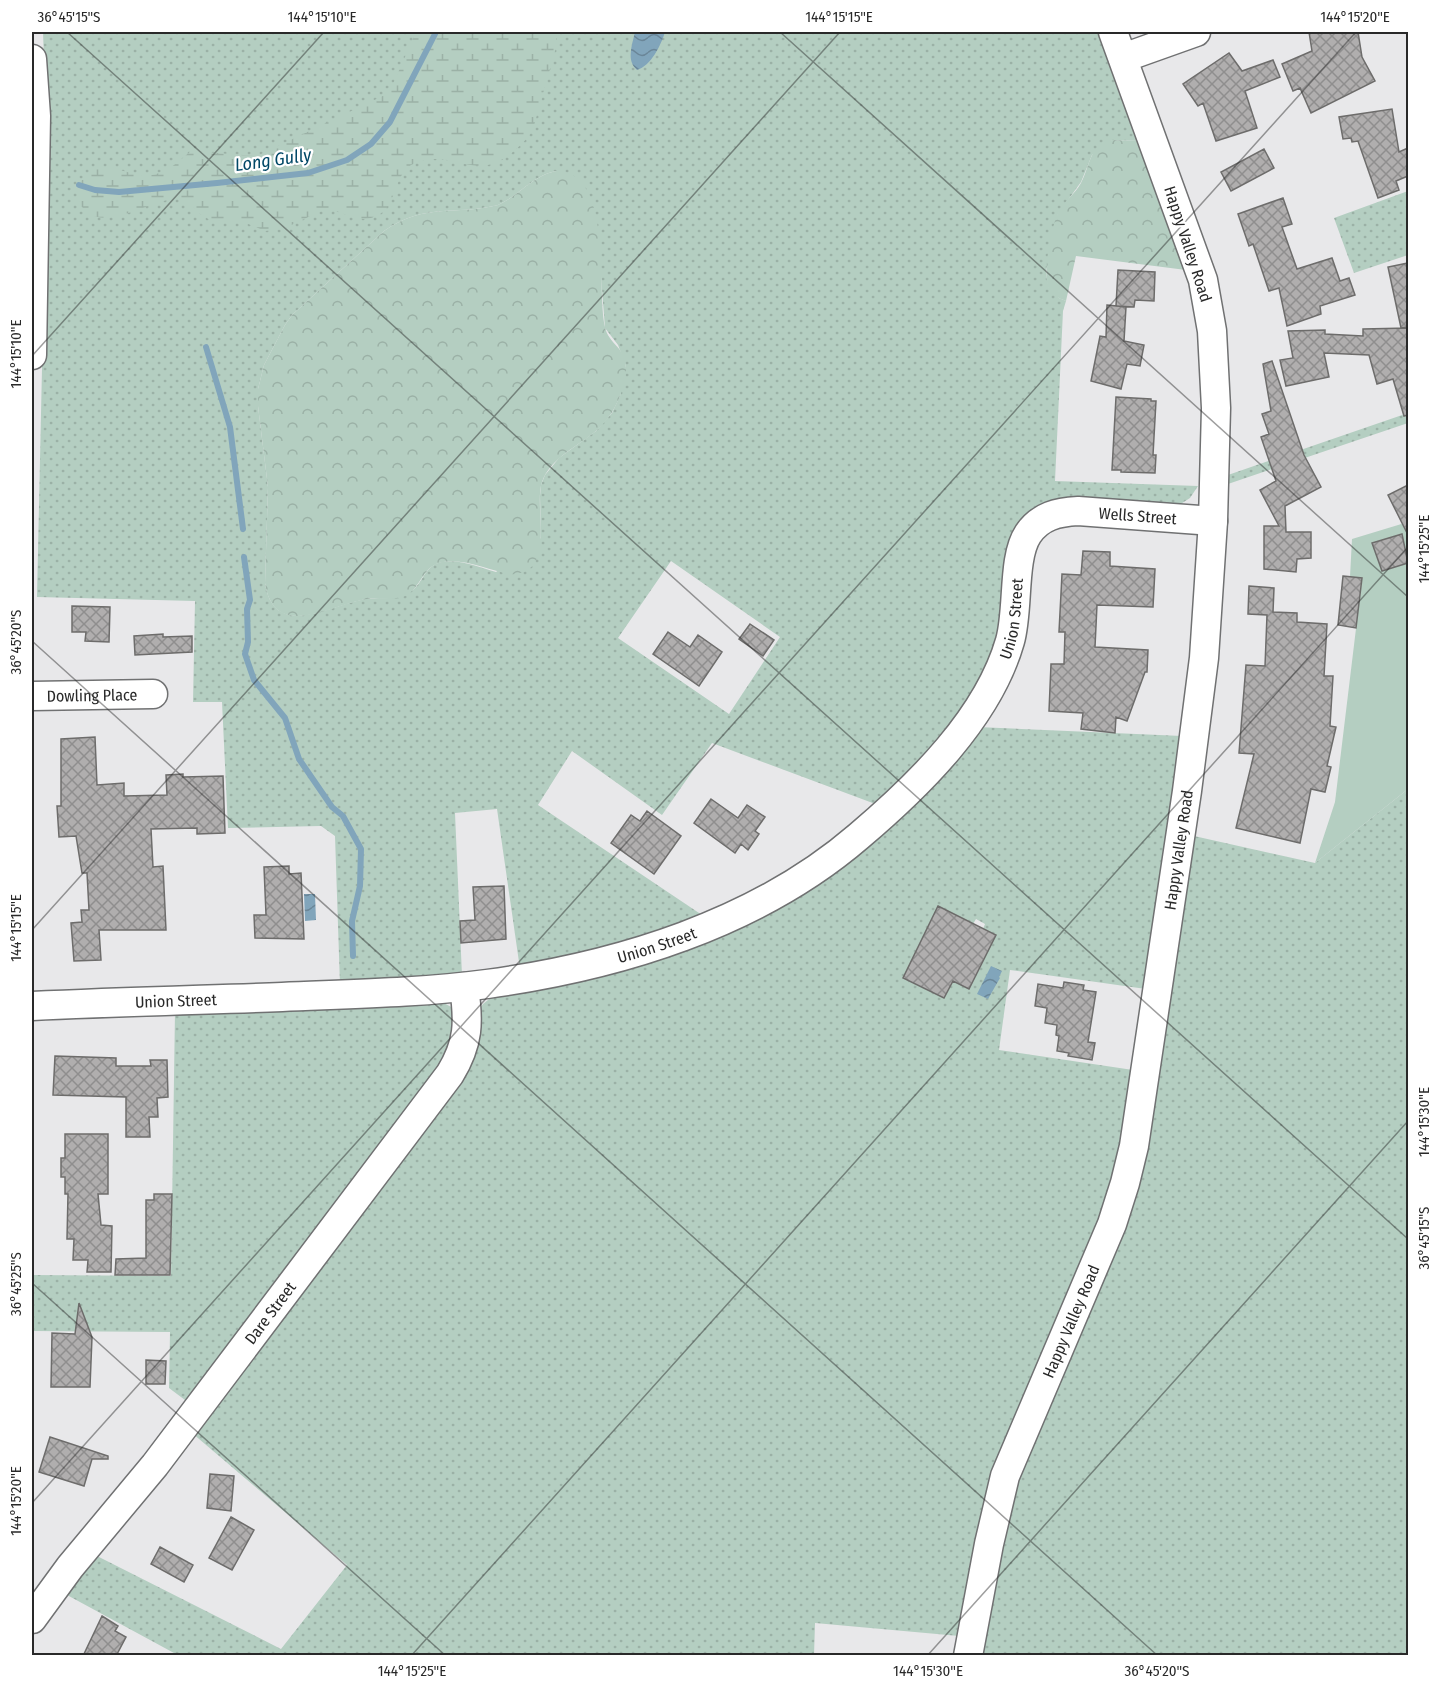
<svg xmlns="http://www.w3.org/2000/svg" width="1440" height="1687" viewBox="0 0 1440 1687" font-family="'Fira Sans Condensed',sans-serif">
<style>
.grass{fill:url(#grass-dots);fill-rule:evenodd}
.forest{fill:url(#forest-crowns)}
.wetland{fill:url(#wetland-marsh)}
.garden{fill:#b4cec1}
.water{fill:url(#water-waves)}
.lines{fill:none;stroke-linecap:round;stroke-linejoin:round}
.stream{stroke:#81a5bb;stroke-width:6}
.building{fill:url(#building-cross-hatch);stroke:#6d6c6b;stroke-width:1.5}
.minor-casing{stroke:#707172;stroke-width:31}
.minor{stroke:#fff;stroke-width:28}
.ticks{fill:none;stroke:#292929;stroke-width:1.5;stroke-opacity:0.45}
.labels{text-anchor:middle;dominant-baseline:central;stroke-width:4.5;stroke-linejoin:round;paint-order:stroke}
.street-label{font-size:16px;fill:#292929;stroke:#fff}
.water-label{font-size:18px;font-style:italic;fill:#004766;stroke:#fff}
.neatline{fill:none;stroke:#292929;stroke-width:2}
.ticks-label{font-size:15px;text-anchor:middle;fill:#292929}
</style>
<defs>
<pattern id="grass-dots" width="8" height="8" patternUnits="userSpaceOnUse" patternTransform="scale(1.5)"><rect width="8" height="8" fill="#b4cec1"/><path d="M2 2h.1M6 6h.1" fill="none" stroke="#9bb1a6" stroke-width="1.8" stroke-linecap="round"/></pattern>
<pattern id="forest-crowns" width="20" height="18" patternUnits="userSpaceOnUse" patternTransform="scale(1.5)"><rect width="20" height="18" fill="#b4cec1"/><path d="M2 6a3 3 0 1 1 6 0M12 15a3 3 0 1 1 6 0" fill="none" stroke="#9bb1a6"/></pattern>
<pattern id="wetland-marsh" width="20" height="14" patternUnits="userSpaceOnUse" patternTransform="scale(1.5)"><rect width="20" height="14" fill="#b4cec1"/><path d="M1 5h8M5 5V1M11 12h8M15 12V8" fill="none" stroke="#9bb1a6"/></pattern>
<pattern id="water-waves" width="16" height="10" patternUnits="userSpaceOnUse" patternTransform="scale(1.5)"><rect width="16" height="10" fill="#81a5bb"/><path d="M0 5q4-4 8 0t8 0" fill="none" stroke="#6a8698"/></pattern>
<pattern id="building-cross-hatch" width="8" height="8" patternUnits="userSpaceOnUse" patternTransform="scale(1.5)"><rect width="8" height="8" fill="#b0aeae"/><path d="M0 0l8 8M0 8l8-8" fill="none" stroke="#8f8e8e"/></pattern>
</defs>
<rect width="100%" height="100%" fill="#e8e8ea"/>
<path class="grass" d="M43,32H1101L1141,141L1112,140L1092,155L1081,182L1058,214L1046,271L1047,280L1049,288L1059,298L1066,301L1063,311L1055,481L1198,486L1190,498L1179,505L1054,501L1006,603L993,656L950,727L878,805L712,743L662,815L572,751L538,805L705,917L678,928L520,969L497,809L455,813L462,976L340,985L335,836L321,826L228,828L222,702H193L195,601L37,597L47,140ZM556,171L599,251L605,328L618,345L626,366L620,396L612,413L596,431L559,458L545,475L541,485L540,496L541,538L496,572C479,567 456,557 438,563C424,568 422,585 410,592C395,601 382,597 366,599C329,605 274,641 265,583L268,487L258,406V389L264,365L285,325L292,315L384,231C426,202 454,216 498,205C520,195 532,176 556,171ZM671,561L780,637L729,714L618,638Z
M1408,191V255L1354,273L1334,218Z
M1408,413V423L1228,484V475Z
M977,727L1182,736L1146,989L1010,970L999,1050L1133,1070L1123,1132L1100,1218L1066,1307L1005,1440L987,1489L975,1541L959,1636L815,1623L814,1656H172L174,1653L67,1595L97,1556L281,1649L347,1565L192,1433L483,1004L493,996L717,935ZM938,907L973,924L976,919L985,924L983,929L996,935L987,953L979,949L983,962L969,989L953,981L944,998L903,978L922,939L936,930L928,926Z
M1408,789V1655L981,1656L1014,1490L1124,1230L1194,836L1315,863Z
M442,1002L453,1008L456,1014L451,1052L189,1403L169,1388L170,1332L32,1331V1275L171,1276L175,1012Z"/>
<path class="forest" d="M1112,140L1141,141L1186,270L1076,256L1066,301C1058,298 1051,295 1048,287C1043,271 1051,228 1058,213C1064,201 1075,194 1081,183C1090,166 1090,143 1112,140Z
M556,171C614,171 596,289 605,327C609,347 631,347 625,379C621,398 612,417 597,430C579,446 550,458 542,482C533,509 558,574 511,574C489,571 461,556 439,563C423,568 421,586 407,595C395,602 380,597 367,599C330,605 274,642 265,583L268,487L258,406V389L264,365L285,325L292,315L384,231C426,202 454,216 498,205C520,195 532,176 556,171Z"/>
<path class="wetland" d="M416,32H556L557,44L533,129C526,141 518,148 508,156C474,181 451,148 415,163C390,174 400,211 371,218C353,223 340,208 323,210L283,229L265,231L246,223L210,220L200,214L183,198C156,197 113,228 90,214C83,210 78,203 78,195C77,188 79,184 83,178C102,154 129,179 152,175C168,172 179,161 191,151L257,156L389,93Z"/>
<path class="garden" d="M1408,522V789L1315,863L1335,802L1362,579L1350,577L1352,539Z"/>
<path class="water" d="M635,32H665C661,45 651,66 637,70C626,61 632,45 635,32Z
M304,894H315L316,920L305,921Z
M991,966L1002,971L999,977L1000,978L988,999L977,994Z"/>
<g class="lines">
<path class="stream" d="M79,185L95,190L119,192L217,183L308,173L347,160L371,144L390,122L436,32
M206,347L230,427L243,529
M244,557L250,600L247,609L248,642L245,654L254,680L285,718L299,759L332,807L343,816L361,849L360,886L352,921L353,956"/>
</g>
<path class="building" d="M1309,32H1358L1362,57L1375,81L1311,113L1300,88L1293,91L1282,64L1312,51Z
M1229,53L1242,71L1273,60L1280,77L1245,91L1257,128L1216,141L1203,103L1198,106L1183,84Z
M1392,109L1399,152L1408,148V176L1396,181L1399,190L1378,198L1358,141L1352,142L1351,138L1343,139L1339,117Z
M1264,149L1274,168L1231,191L1221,172Z
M1283,198L1292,224L1282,227L1297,269L1332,258L1340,281L1349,278L1355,295L1320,306L1321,314L1287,326L1279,288L1269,291L1253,244L1249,246L1238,214Z
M1408,263V327L1401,328L1388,267Z
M1118,270L1155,272L1154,301L1135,300L1134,307L1116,306Z
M1107,305L1126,307L1124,341L1144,345L1140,366L1127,364L1121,389L1091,381L1100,336L1106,337Z
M1408,328V415L1404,416L1393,379L1377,384L1369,355L1324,353L1329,377L1286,386L1280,360L1293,358L1288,331L1325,330V334L1363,336V329Z
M1272,361L1304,455L1321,487L1285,506L1286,532H1311V558L1297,559L1296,572L1264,569V526H1279L1260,490L1276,481L1261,437L1269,434L1262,414L1271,411L1263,364Z
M1116,397L1151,399V401H1156L1153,455H1156L1155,473L1121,472V470H1112Z
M1408,485V535L1388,495Z
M1402,534L1408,563L1382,571L1372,543Z
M1083,551L1110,552V566L1155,569L1153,607L1097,605L1095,647L1148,650L1147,672H1145L1127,721L1116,717L1115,733L1081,729L1083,713L1049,711L1051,664H1064L1065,632H1059L1062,574L1081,575Z
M1343,576L1362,578L1356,628L1338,625Z
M1249,586L1274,588L1273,612L1297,613V622L1327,624L1324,676H1333L1330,726L1336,727L1327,766L1331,767L1325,792L1311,789L1300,843L1236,828L1254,754L1239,753L1246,665L1265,666L1267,615L1248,614Z
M72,606L110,607L109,642L85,641L86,632H72Z
M750,624L774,640L763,656L739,639Z
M668,632L690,647L698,635L722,652L699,686L653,654Z
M163,634V637L192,636V652L135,655L134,636Z
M95,737L97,785L124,783V796L167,795L166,775L183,774V777L223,776L225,833L197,834V828L151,829L153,867L163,866L166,930H99L101,960L74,961L71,923L82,922L81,910H89L87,873H82L76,836L59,837L57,806H61V739Z
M711,799L738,818L747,805L765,817L755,831L759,834L748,850L741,844L735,853L694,823Z
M647,811L681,836L654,874L611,843L631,815L640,821Z
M289,866V874L301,873L304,939L255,938L254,915H266L264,867Z
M504,886L506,939L461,943L460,921L475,920L473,887Z
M938,906L996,935L969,989L953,981L944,998L903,978Z
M1064,982L1084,985L1083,990L1096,992L1088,1042L1095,1043L1092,1060L1068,1056L1069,1053L1057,1051L1059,1036L1056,1035L1057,1025L1045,1023L1047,1008L1035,1006L1038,984L1063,988Z
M55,1056L116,1058V1066H151L150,1060H167L168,1097L157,1098L158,1117H149L150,1137H126V1097L53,1095Z
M65,1134H108V1194H98L101,1225L112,1226L111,1272H87L88,1260H73L74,1239H67L68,1194H65V1177H61V1158H65Z
M154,1194H172L170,1275H115L116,1259L146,1258V1200H154Z
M79,1303L92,1337L90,1387H51L52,1333L75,1334Z
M146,1360L166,1361L165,1384H146Z
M50,1437L108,1456V1459H92L84,1486L39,1472Z
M210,1474L234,1476L231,1511L207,1508Z
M231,1517L254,1530L232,1570L209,1558Z
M160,1547L193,1565L184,1582L151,1564Z
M102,1616L118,1626L115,1631L126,1637L116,1656H83Z"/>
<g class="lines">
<defs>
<g id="minor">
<path d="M1123,58L1196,32"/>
<path d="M32,59L36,116L32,355"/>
<path id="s1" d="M32,696L153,694"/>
<path id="s2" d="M32,1006C115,1002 198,1000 282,997C350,994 419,993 487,984C618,966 757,924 859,836C918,786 988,718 1010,641C1019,610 1012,558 1028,534C1040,516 1058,512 1078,511L1213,521"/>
<path id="s3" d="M32,1619L70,1567L155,1465L450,1074C469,1043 469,1022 464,987"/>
<path id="s4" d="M968,1656L989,1544L1005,1476L1112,1224L1125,1183L1134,1146L1187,791L1204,658L1213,521L1216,408L1212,331L1203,280L1113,32"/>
</g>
</defs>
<use href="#minor" class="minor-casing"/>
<use href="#minor" class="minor"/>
</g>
<path class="ticks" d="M67,32L1408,1239M780,32L1408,597M32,356L324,32M32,641L1158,1656M32,930L840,32M32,1283L446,1656M32,1503L1356,32M411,1656L1408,547M927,1656L1408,1121"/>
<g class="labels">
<g class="street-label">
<text transform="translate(1188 244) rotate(72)">Happy Valley Road</text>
<text stroke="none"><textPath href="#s2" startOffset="1338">Wells Street</textPath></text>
<text stroke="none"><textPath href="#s2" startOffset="1134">Union Street</textPath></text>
<text stroke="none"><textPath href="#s1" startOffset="60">Dowling Place</textPath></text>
<text stroke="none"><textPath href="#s4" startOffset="838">Happy Valley Road</textPath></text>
<text stroke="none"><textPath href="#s2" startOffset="630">Union Street</textPath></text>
<text stroke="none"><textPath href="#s2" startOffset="144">Union Street</textPath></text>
<text stroke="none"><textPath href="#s3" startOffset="388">Dare Street</textPath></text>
<text stroke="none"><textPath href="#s4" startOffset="352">Happy Valley Road</textPath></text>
</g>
<g class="water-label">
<text transform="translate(273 160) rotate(-8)">Long Gully</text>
</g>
</g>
<rect width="1440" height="1687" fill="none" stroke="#ffffff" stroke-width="66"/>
<rect x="33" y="33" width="1374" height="1621" class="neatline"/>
<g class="ticks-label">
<text x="69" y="22">36°45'15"S</text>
<text x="322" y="22">144°15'10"E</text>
<text x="839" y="22">144°15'15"E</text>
<text x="1355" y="22">144°15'20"E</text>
<text transform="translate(16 354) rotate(-90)" y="5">144°15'10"E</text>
<text transform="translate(1424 549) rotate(-90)" y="5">144°15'25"E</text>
<text transform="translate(16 642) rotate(-90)" y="5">36°45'20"S</text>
<text transform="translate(16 928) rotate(-90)" y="5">144°15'15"E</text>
<text transform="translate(1424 1122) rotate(-90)" y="5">144°15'30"E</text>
<text transform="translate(1424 1238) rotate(-90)" y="5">36°45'15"S</text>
<text transform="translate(16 1284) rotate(-90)" y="5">36°45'25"S</text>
<text transform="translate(16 1501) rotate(-90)" y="5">144°15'20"E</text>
<text x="412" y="1676">144°15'25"E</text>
<text x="928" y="1676">144°15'30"E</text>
<text x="1157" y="1676">36°45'20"S</text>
</g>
</svg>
